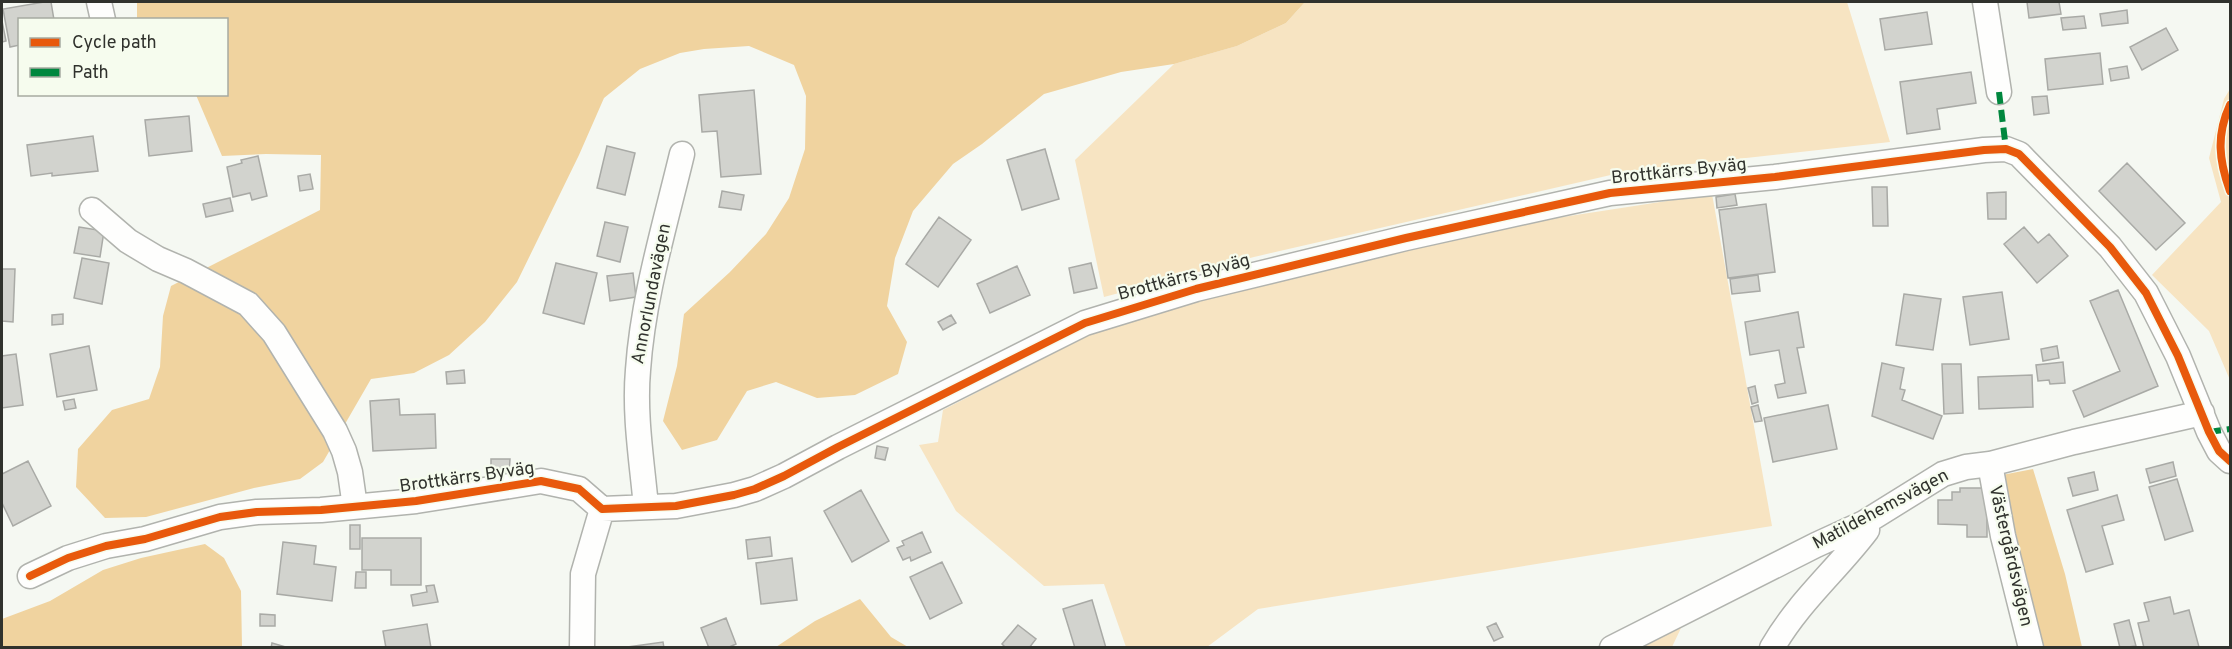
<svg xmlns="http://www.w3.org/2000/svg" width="2232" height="649" viewBox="0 0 2232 649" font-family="Overpass,sans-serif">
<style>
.green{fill:#f7e4c2}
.forest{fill:#f0d39f}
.building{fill:#d2d3ce;stroke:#a9aaa6;stroke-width:1.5}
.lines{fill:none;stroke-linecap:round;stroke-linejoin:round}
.street-casing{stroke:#b1b3ae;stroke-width:27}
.street{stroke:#fefefd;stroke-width:24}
.quiet{stroke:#00873e;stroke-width:6;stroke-dasharray:12 6;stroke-linecap:butt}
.cycleway-casing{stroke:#f6fcee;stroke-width:11}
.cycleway{stroke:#e8590c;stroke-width:8}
.labels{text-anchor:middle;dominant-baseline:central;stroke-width:4.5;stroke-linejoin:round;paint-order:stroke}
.street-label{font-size:18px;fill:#30322d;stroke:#f6fcee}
</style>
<rect width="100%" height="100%" fill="#f5f8f2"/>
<path class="green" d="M1305,2H1847L1890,142L1628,171L1254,257L1104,297L1075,160L1174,64L1237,46L1286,23Z
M2230,89V380L2209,331L2152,275L2221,202L2209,158L2224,99Z
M1712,194L1772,526L1258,609L1207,647H1126L1104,584L1044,586L956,511L919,445L938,442L943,410L1109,324L1491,228Z
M1681,628L1672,647H1641Z"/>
<path class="forest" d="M137,2H1305L1286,23L1237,46L1174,64L1121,72L1044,94L982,144L953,164L913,211L895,258L887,306L907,342L898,374L855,395L817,398L776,382L747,391L717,440L682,450L663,421L677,366L684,314L730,272L766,234L789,198L805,149L806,96L794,65L749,46L704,49L680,53L640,69L604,98L579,155L517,282L485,322L449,355L414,373L371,379L323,462L300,479L254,488L146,517L105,518L76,487L78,449L112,410L149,399L160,367L163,316L171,286L320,210L321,155L266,154L222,156L196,95L226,94V20L137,19Z
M2033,469L2065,574L2082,647H2043L2002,475Z
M205,544L224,558L241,591L242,647H2V619L50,601L103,570L141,558Z
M860,599L891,637L908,647H776L815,621Z"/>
<path class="building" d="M44,2H51L54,20H20V45L10,47L3,9Z
M2027,2H2059L2061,14L2029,18Z
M2127,10L2128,23L2102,26L2100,14Z
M1927,12L1932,44L1885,50L1880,19Z
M2084,16L2086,28L2063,30L2061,18Z
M2,21L6,41L2,42Z
M2166,28L2178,50L2142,70L2130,47Z
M2100,53L2103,84L2048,90L2045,59Z
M2127,66L2129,78L2111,81L2109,69Z
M1971,72L1976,103L1937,109L1940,129L1907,134L1900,82Z
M754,90L761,174L721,177L717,131L702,132L699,95Z
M2047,96L2049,113L2034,115L2032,97Z
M189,116L192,151L149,156L145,120Z
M93,136L98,171L52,176V173L31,176L27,145Z
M607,146L635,153L625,195L597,188Z
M1045,149L1059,199L1022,210L1007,160Z
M258,156L267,196L252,200L250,193L233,197L227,167L242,163L241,160Z
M2127,163L2185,223L2156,250L2099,191Z
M310,174L313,189L300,191L298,176Z
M1872,187H1887L1888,226H1873Z
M722,191L744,195L741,210L719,207Z
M2006,192V219H1988L1987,193Z
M1735,194L1737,205L1717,208L1716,197Z
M230,198L233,211L206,217L203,204Z
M1766,204L1775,272L1728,278L1719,210Z
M939,217L971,240L938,287L906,264Z
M605,222L628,227L620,262L597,256Z
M79,227L104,231L100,257L74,253Z
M2024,227L2038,243L2049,234L2068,256L2037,283L2004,244Z
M82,258L109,263L102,304L74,298Z
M556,263L597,273L584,324L543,313Z
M1091,263L1097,288L1074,293L1069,268Z
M1017,266L1030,295L990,313L977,284Z
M2,269H15L13,322L2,321Z
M633,273L636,297L610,301L607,276Z
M1758,275L1760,291L1732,294L1730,279Z
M2118,290L2158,386L2084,417L2073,391L2120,371L2090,301Z
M2002,292L2009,339L1970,345L1963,297Z
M1904,294L1941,299L1933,350L1896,345Z
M1798,312L1804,347L1797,348L1806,393L1778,398L1775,385L1785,383L1779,350L1750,355L1745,322Z
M63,314V324L52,325V315Z
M951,315L956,323L943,330L938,322Z
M89,346L97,390L57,397L50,354Z
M2057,346L2059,358L2043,361L2041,349Z
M16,354L23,405L2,408V356Z
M2063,362L2065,383L2050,384L2049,380L2038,381L2036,365Z
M1882,363L1904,368L1900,389L1905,390L1902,400L1942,416L1933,439L1872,416Z
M1942,364H1961L1963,413L1944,414Z
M464,370L465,383L447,384L446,372Z
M2032,375L2033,407L1979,409L1978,377Z
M1755,386L1758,402L1752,404L1748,388Z
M74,399L76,408L65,410L63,401Z
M399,399L400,415L435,414L436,448L373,451L370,401Z
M1758,405L1762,421L1755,422L1751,407Z
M1828,405L1837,449L1773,462L1764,418Z
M877,446L888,448L885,460L875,458Z
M491,459H510L509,474H491Z
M28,461L51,506L13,526L2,503V474Z
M2173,462L2176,476L2150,483L2146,469Z
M2094,472L2098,490L2073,496L2068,478Z
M2177,479L2193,531L2165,540L2149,487Z
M1960,488H1991L1987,507V537H1967V525L1938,524V500H1952V492H1960Z
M861,490L889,541L852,562L824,511Z
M2117,495L2124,520L2102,526L2113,564L2086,572L2067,510Z
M350,525H360V549H350Z
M922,532L931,552L911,561L910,557L903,560L897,548L904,545L902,541Z
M770,537L772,556L748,559L746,540Z
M362,538H421V585H391V570H362Z
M283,542L316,546L314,564L336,567L332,601L277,594Z
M792,558L797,600L761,604L756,563Z
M942,562L962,603L930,619L910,577Z
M356,572H366V588H355Z
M434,585L438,602L413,606L411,595L427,592L426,586Z
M2170,597L2174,614L2189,610L2199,647L2144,648L2138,623L2149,621L2144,603Z
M1092,600L1106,648H1075L1063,609Z
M260,614L275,615V626H260Z
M726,618L736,644L727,648H709L701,628Z
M2129,620L2136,646L2120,648L2114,624Z
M1496,623L1503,637L1494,641L1487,627Z
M427,624L431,648H386L383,631Z
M1018,625L1036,639L1029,648H1006L1002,644Z
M663,642L664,648H628V647Z
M272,643L289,648H271Z"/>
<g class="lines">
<defs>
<path id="street" d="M99,2L103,20
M1985,2L1999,92
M92,210L128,241L158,259L186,271L248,304L274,333L335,431L344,451L350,472L355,507
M1990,464L2003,536L2031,648
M646,507C642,462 634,415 638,370C643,297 665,225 682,154
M30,576L68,558L106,546L145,539L220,517L257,512L321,510L416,501L541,481L579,489L602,509L676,506L734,495L755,489L784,476L838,447L1085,323L1196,289L1406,238L1610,193L1775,177L1984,150L2006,149L2019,154L2110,247L2146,293L2178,356L2209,432L2219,451L2230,461
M582,648L583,574L602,509
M1612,648L1816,545L1864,523L1943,474L1966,467L1990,464L2074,442L2202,413
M1772,648C1799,601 1836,571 1867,530L1864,523"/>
</defs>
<use href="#street" class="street-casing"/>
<use href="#street" class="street"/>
<path class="quiet" d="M1999,92L2006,149
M2209,432L2230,429"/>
<defs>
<path id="cycleway" d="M2230,105C2216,135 2219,161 2230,191
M30,576L68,558L106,546L145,539L220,517L257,512L321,510L416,501L541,481L579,489L602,509L676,506L734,495L755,489L784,476L838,447L1085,323L1196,289L1406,238L1610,193L1775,177L1984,150L2006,149L2019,154L2110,247L2146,293L2178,356L2209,432L2219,451L2230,461"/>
</defs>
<use href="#cycleway" class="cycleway-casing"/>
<use href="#cycleway" class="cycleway"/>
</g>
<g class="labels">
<g class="street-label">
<text transform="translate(1679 172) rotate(-6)">Brottkärrs Byväg</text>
<text transform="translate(1184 278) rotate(-15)">Brottkärrs Byväg</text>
<text transform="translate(652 294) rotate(-79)">Annorlundavägen</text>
<text transform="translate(467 478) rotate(-8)">Brottkärrs Byväg</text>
<text transform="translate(1881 510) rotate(-28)">Matildehemsvägen</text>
<text transform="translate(2010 556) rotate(77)">Västergårdsvägen</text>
</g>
</g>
<rect width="2232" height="649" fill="none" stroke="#30322d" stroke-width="6"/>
<rect x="18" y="18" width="210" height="78" fill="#f6fcee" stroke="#a7aba1" stroke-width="1.5"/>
<rect x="30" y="38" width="30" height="9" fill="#e8590c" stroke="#a7aba1" stroke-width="1.5"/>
<text x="72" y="48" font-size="18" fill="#30322d">Cycle path</text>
<rect x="30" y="68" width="30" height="9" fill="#00873e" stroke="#a7aba1" stroke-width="1.5"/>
<text x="72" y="78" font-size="18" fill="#30322d">Path</text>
</svg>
